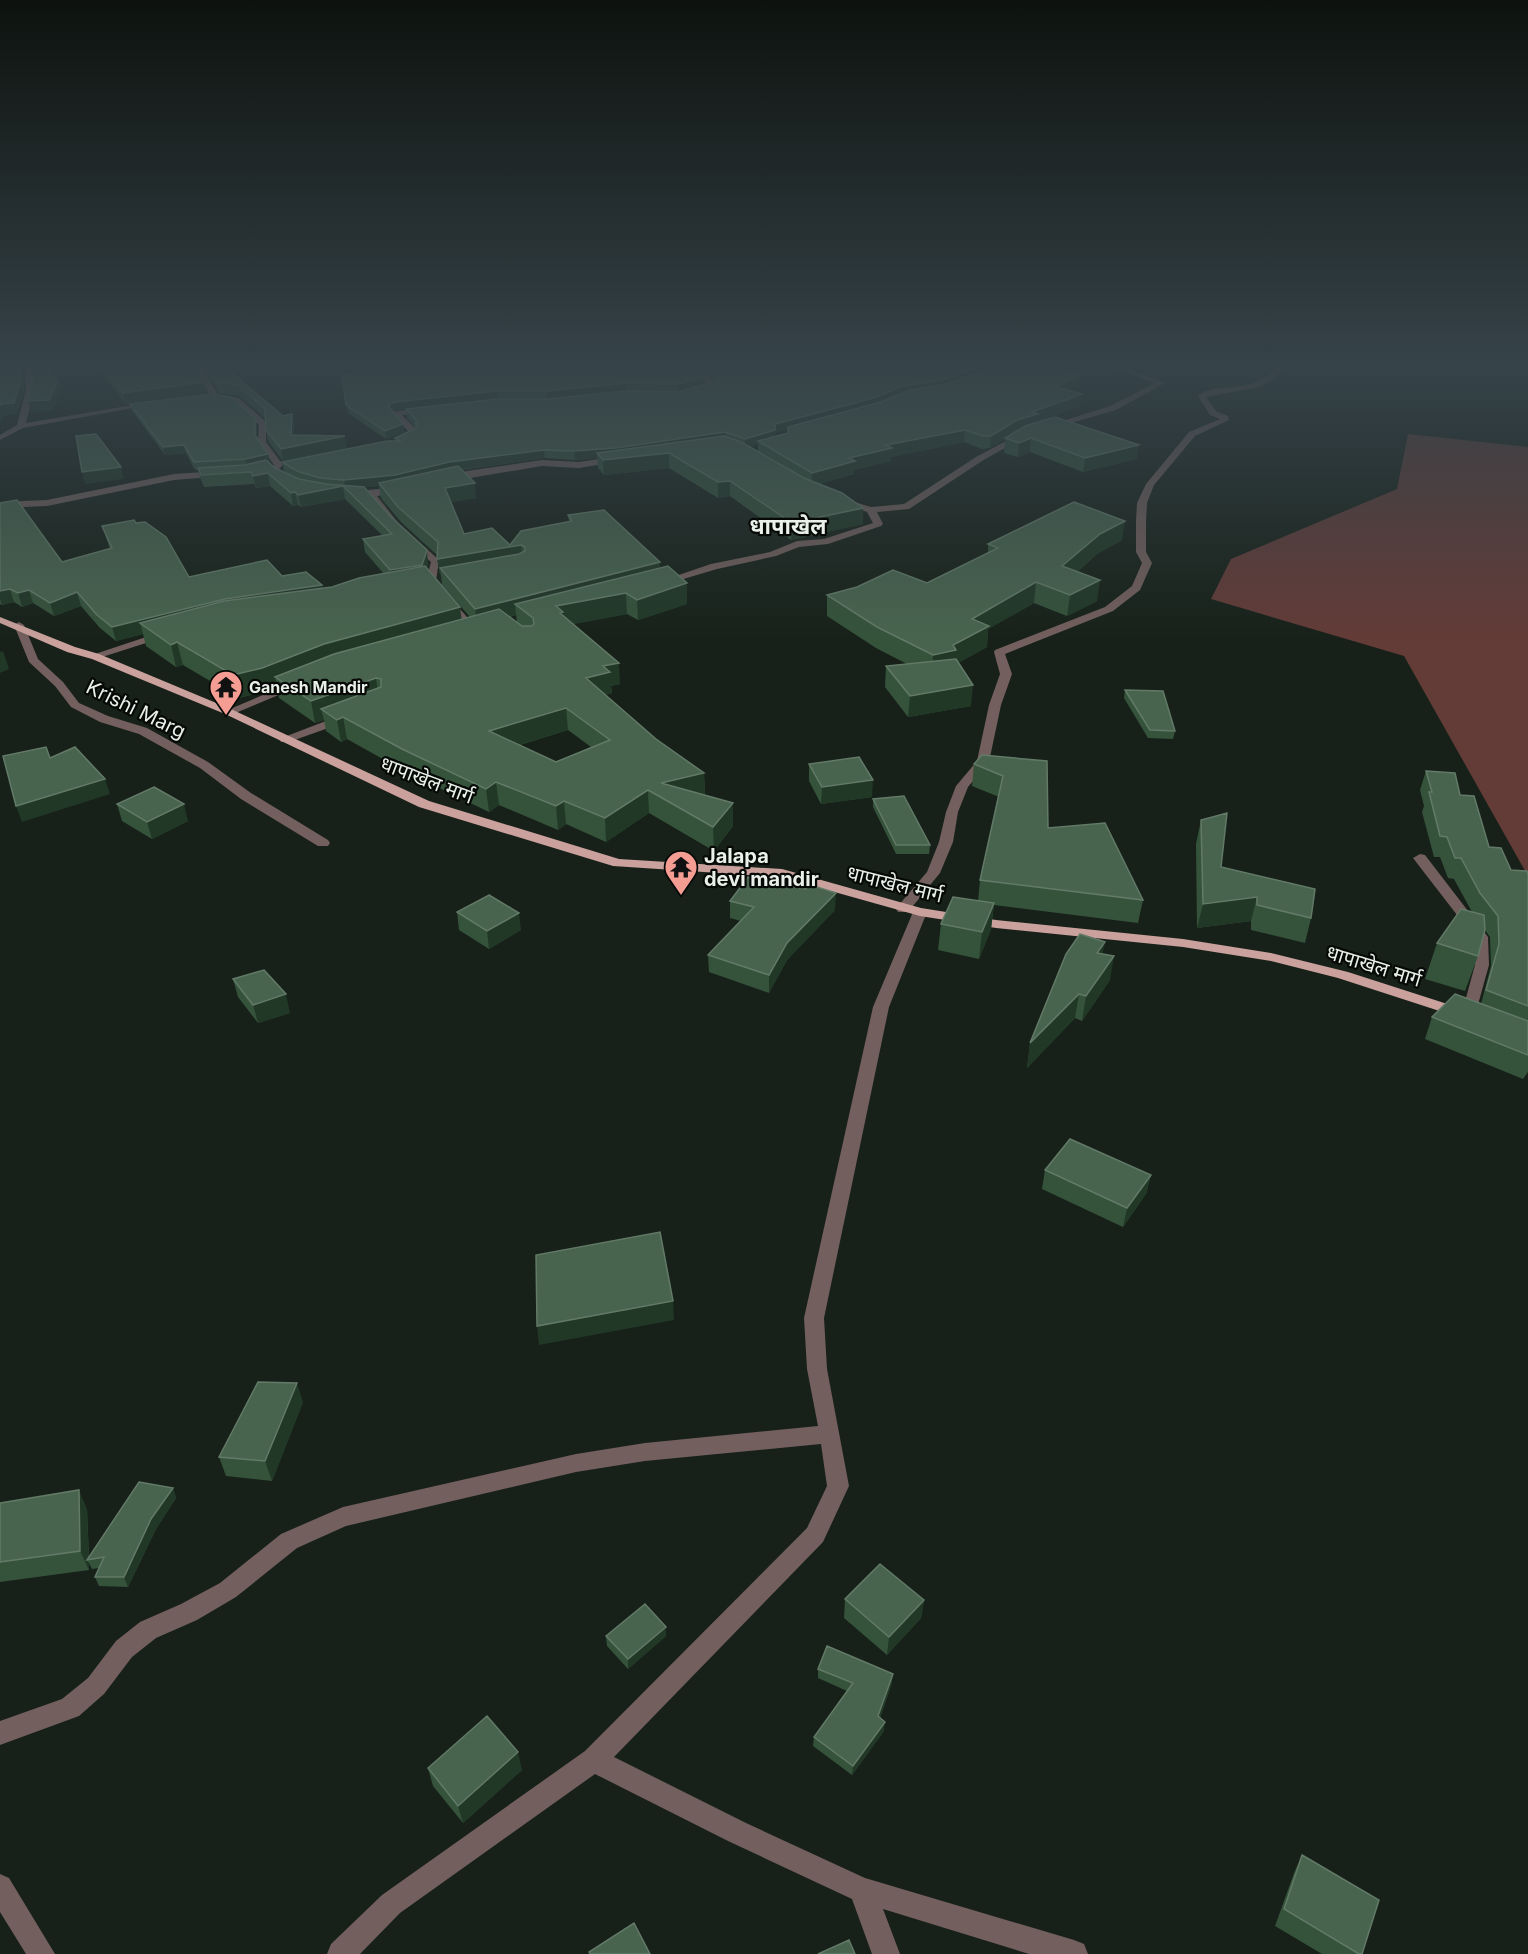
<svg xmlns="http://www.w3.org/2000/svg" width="1528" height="1954" viewBox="0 0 1528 1954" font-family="Inter,'Noto Sans Devanagari',sans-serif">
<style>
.forest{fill:#633b37}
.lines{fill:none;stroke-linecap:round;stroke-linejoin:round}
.minor{fill:#735f5d;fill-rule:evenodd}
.primary{fill:#caa19c;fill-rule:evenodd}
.wall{fill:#35533b;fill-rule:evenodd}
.shaded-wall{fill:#213826}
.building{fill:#48644e;stroke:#627a67;stroke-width:1.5;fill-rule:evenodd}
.labels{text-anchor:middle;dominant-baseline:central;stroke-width:4.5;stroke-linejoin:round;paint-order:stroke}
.far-poi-label{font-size:16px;font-weight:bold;fill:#eaf1eb;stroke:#060906;text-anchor:start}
.street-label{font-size:20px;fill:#eaf1eb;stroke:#060906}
.poi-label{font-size:20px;font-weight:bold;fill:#eaf1eb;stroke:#060906;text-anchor:start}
.far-district-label{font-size:22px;font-weight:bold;fill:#eaf1eb;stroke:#060906}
</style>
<rect width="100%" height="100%" fill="#172119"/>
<path class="forest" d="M1408,434L1528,447V876L1404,656L1211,599L1231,559L1397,489Z"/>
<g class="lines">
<path class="minor" d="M26,367H34V390L26,423L151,402L155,404L23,428L0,440V435L17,425L26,390Z
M194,367H202L218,395L239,398L266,422V442L283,465L278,470L287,478V482H281L269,470L274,465L258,442L259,425L234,402L212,399Z
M693,367H700L716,385V389L698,392V388L708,386Z
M1112,367H1123L1165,383L1116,410L1047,430V426L1110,406L1155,383Z
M1277,367H1284L1276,377L1259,387L1206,397L1216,411L1228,416L1229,420L1195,436L1154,485L1147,503L1146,521V552L1152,563L1140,590L1113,611L1005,654L1012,674L1001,705L989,762L968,787L958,812L953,842L940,873L908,912H898L896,909L898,906L927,872L939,842L946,812L956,786L977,761L989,705L1000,674L994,652L995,650L1105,607L1132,586L1142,563L1136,552V521L1137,503L1146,484L1189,432L1220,419L1210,415L1198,396C1216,380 1248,398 1277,367Z
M426,407H429V411L402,415L415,428L416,434L402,443H396V439L408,433V431L393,416V412Z
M1019,434L1026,436L982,461L909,509L877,512L883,524L881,526L828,544L799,547L776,556L717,569L660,586L655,583L711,564L770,552L797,541L824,539L873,523L867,512L839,502L844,499L871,507L904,504L976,457Z
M618,456L622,459L621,461L579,468L542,466L446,482L442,479L467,471L542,460L579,462Z
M219,471L222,472V476L174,480L47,506L0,508V502L47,500L174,474Z
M399,487L402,488V492L377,496L399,524L439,560L436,581L479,631V635H471L426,581L431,562L393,527L367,497L352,496L348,493C353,490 389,489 399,487Z
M19,622L24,625L38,659L63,682L79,703L108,716L147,728L208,762L251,793L328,840L330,843L328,846H318L241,799L200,768L139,734L100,722L71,707L55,686L29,662L14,625Z
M164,631L168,632V636L99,658L95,659L89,656Z
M296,681L302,684L300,686L233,714H225L223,712Z
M344,714L348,715V721L289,742H281L279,739Z
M1420,854L1425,855L1488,937L1489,965L1474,1019L1469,1021L1461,1016L1475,965L1474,937L1413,858Z
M920,908L927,912L889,1007L824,1318L827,1369L849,1486L823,1542L614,1757L746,1823L865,1878L1074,1940L1084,1944L1088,1954H1029L883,1909L900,1954H872L852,1899L728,1841L595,1774L400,1913L360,1954H327L331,1944L382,1895L585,1751L807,1528L827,1486L821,1444L645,1461L576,1472L346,1526L297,1548L236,1597L197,1620L156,1638L132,1657L104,1694L79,1716L0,1745V1721L62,1699L88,1678L116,1641L140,1622L181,1604L220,1583L281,1534L343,1507L576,1454L645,1443L818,1426L807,1369L804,1318L873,1007L913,912Z
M0,1874L9,1878L55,1954H26L0,1912Z"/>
<path class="primary" d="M0,617L75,647L99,654L233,710L429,801L619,859L782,869L921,908L996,920L1183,939L1271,953L1348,972L1466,1010L1469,1013L1461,1018L1338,978L1271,961L1183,947L996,928L920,916L781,877L613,866L419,807L225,714L92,659L67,652L0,623Z"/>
</g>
<path class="wall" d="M98,367H196L206,393L126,404Z
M204,367H225L283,416L292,414L294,426V435L347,448L283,461L268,441L266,430V419L240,396L219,393Z
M703,367H1054L1080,375L1079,386L1070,391L1080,406L1037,422V423L1137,459L1083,472L1030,452L1018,457L1004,453L1005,439L990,448L982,449L964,442L891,457V461L854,470V474L819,484L863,524L791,540L730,496L718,498L669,468L604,475L598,468L597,458L575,460L545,458L462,470L476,498L451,502L464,534L510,545L569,522L568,515L687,583V604L638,620L627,614L573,624L620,684L611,686L612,693L605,695L656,739L704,773L705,795L733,803V826L714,851L649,813L606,842L566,824L558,830L499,805L489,812L406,772L347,739L341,742L326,731L324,720L315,723L279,698L277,687L267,691L239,698L183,665L176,667L146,646L143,634L116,641L100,628L81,606L54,616L33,603L22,607L14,602L2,605L0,604V503L62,562L110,549L102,526L136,523L189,577L282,576L322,585V588L332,587L384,574L365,552L363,539L383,536L345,499L301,507L298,505L293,506L270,486L256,488L254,484L204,487L201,480L198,470H195L186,453L165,455L132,411L130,404L257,426L256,438L268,454L270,462L269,463L275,468L290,475L284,471L282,462L395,441V438L416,428L407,418L406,409L547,399L679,392L548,399H498L396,410L393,411L404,432L386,439L348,413L342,376L704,377V385L714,382ZM788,429V433L775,436V433ZM758,444V452L749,447ZM379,486L381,498L401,522L438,556L440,575H441L442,585L470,617L462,619L427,568L428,563L364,487ZM516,615L517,622L510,617ZM568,730L591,747L556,762L520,745Z
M1122,540L1097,554L1077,572L1097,601L1067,616L1034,603L988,629L987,647L958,663L971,706L908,717L885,687L886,666L907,664L876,648L827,616V595L927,583L988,553V544Z
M1125,690L1175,731L1173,739L1148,738L1124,698Z
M1047,761L1048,828L1143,900L1138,923L994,905L991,929L979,959L938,950L941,924L978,901L980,880L999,797L972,786L974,764Z
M809,764L872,797L821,804L809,781Z
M1426,771L1460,795L1489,847L1511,870L1528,875V1072L1523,1079L1425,1039L1432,1017L1481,1004L1491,966L1490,937L1485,930L1478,956L1465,991L1425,979L1437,943L1472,912L1454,879L1448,878L1440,857H1434L1422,812L1424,806L1420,790Z
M873,799L930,845L929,854H896L873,807Z
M117,804L188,821L152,839L122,821Z
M1201,820L1221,867L1311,918L1305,943L1251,930V921L1197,928L1196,844Z
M730,901L835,910L787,960L769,993L709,972L708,955L741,921L730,918Z
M457,912L521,930L489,949L459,930Z
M1102,954L1110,980L1082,1021L1075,1018L1027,1068L1030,1043Z
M233,979L290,1013L258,1023L238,997Z
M1045,1170L1151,1175L1146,1194L1123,1227L1042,1189Z
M303,1402L272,1481L226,1476L219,1457Z
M173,1488L176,1498L156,1529L128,1587L99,1586L95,1577L99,1568L92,1569L89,1563V1570L0,1582V1503L87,1509L89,1557Z
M845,1599L924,1600L921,1618L887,1655L844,1618Z
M606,1636H666L628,1669L607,1646Z
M818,1669L892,1683L880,1718L884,1731L852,1775L813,1746L814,1737L847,1691L818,1678Z
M428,1768L522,1770L463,1823L433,1786Z
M1302,1855L1362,1954H1322L1275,1926L1294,1873Z"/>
<path class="shaded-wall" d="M21,367H24V390L17,414L4,416L0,423V406Z
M982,367H1007L775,433V439L758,441V444L745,448V439L775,424L903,386Z
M1101,367H1112V369L1100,372Z
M1080,375L1079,386L1055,399L1056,387Z
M704,377V385L679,392L678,384Z
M58,381L61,392L53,411L31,412L28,401Z
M204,382L206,393L126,404L123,393Z
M626,383V391L548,399L547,391Z
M497,391L498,399L396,410L391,412L389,407L390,404L395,402Z
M1082,394L1080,406L1037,422V426L1016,432L990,448L991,436L1017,420L1032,412Z
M292,414L294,426V446L345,436L347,448L283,461L281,449L291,435Z
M255,418L257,426L256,443L255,435Z
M403,424L404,432L386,439L385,431Z
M965,430L964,442L891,457V461L854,470V474L812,486V473L849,458L886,445Z
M725,432V441L597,453V458L575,460L574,451Z
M1031,438L1030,452L1018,457L1019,443Z
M184,445L186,453L165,455L163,447Z
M1139,445L1137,459L1083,472L1085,458Z
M544,450L545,458L450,471L379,483V486L345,489L344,480L449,462Z
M669,453V468L604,475L603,460Z
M268,454L270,462L247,467L245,459Z
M121,467L124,479L85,484L82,472Z
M268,473L270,486L256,488L253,476Z
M730,481V496L718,498V482Z
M475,483L476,498L447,503L445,488Z
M343,486L345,499L301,507L298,495Z
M295,492L298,505L293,506L291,493Z
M863,508V524L791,540L792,523Z
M1125,521L1122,540L1097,554L1059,587L1062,566L1100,534Z
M521,545L523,561L440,568L441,575H440L437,559Z
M427,550L428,563L424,578L392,584L390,570Z
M660,562V578L515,604L516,615L477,625L475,609Z
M1100,580L1097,601L1067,616L1070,595Z
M1036,582L1034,603L988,629L987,647L932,677L933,655L953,645L972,619Z
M687,583V604L638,620L637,600Z
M322,585L324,599L140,623L143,634L116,641L112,627L225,599Z
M10,589L14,602L2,605L0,599V591Z
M29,590L33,603L22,607L18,593Z
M77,592L81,606L54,616L50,603Z
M626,593L627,614L564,626L556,606Z
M460,607L463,629L275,677L277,687L267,691L239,698L233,675L324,644Z
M177,642L183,665L176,667L171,645Z
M3,651L9,669L0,673V652Z
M619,663L620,684L611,686L612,693L588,700L586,678L603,666Z
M376,678L379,700L321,709L324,720L315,723L311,701Z
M973,685L971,706L908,717L910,696Z
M566,708L568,730L492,753L489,731Z
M343,717L347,739L341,742L337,720Z
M704,773L705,796L661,783Z
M105,779L110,794L22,822L16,806Z
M873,780L872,797L821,804L822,787Z
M496,782L499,805L489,812L486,789Z
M648,790L649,813L606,842L605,818Z
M564,801L566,824L558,830L556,806Z
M733,803V826L714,851L713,827Z
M184,804L188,821L152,839L147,822Z
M836,893L835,910L787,960L769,993V975L787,943Z
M1257,897L1251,921L1197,928L1203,904Z
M994,903L991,929L979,959L982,932Z
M519,913L521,930L489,949L487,931Z
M1105,942L1100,965L1097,953Z
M1114,956L1110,980L1082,1021L1086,996Z
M286,994L290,1013L258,1023L253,1005Z
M1079,994L1075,1018L1027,1068L1030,1043Z
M1151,1175L1146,1194L1123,1227L1127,1208Z
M673,1301L674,1320L539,1345L537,1326Z
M297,1383L303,1402L272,1481L265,1461Z
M173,1488L176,1498L156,1529L128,1587L124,1577L151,1519Z
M79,1490L87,1509L89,1559L87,1560L89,1563V1570L80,1551Z
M924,1600L921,1618L887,1655L889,1637Z
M666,1627V1636L628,1669V1659Z
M893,1674L892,1683L877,1726L878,1716Z
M885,1722L884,1731L852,1775L853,1766Z
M518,1752L522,1770L463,1823L458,1806Z"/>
<path class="building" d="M0,367H21V379L14,403L1,404L0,406Z
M33,367H47L58,381L49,400L28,401L33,379Z
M103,367H196L204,382L123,393Z
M208,367H225L283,416L292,414L291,435L345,436L281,449L266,430L265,409L238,385L217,382Z
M356,367H696L704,377L678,384L626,383L547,391H497L395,402L390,404L389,407L403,424L385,431L346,405L342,376L353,374V371Z
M709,367H982L937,381L903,386L874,398L775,424V430L745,439L725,432L616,448L574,451L544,450L449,462L395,475L344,480L320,478L297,471L282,462L387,441H400L395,438L416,428V420L406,409L497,399H547L626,391L679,392L719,380Z
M1000,367H1054L1080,375L1056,387L1082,394L1032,412L1038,414L1017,420L991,436H983L965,430L886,445L892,448L849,458L855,461L812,473L758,441L788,433V427L881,402L909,390L942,385Z
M213,394L231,397L255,418V435L268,454L245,459L194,462L184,445L163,447L130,404Z
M1055,417L1139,445L1085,458L1031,438L1019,443L1005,438L1025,426Z
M96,434L121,467L82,472L76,436Z
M724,436L741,442L804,478L842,493L863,508L792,523L730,481L718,482L669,453L603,460L597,453Z
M266,460L275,468L299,479L326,484L364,487L390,516L427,550L422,565L390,570L363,539L392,534L343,486L298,495L295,492L291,493L268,473L253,476L251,472L201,475L198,468L245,465Z
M458,466L475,483L445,488L464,534L492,528L510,545L521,531L572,521L568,515L604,510L660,562L475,609L440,568L519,554L525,551V547L521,545L437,559L438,542L398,507L379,483Z
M17,500L62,562L112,548L102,526L134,520L136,523L145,522L166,537L189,577L267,560L282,576L306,572L322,585L225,599L112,627L97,615L77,592L50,603L29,590L18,593L10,589L0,591V503Z
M1074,502L1125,521L1100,534L1062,566L1100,580L1070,595L1036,582L972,619L989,626L953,645L956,650L933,655L877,627L827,595L857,587L893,570L927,583L998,548L988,544Z
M425,566L460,607L324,644L262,668L233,675L177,642L171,645L140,623L224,601L332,587L359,578Z
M668,566L687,583L637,600L626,593L556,606L563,612L560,613L619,663L603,666L610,672L586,678L656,739L704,773L661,783L733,803L713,827L648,790L605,818L564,801L556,806L496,782L486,789L402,749L343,717L337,720L321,709L381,687V679L376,678L311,701L275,677L334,654L499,609L522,626H532L534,624L533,618L515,604ZM566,708L610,740L556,762L489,731Z
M956,659L973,685L910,696L886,666Z
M1125,690L1163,691L1175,731L1150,730Z
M46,747L50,758L75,747L105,779L16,806L3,756Z
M982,755L1047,761L1048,828L1105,823L1143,900L980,880L1003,776L974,764Z
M859,757L873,780L822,787L809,764Z
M1426,771L1455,773L1460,795L1474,796L1489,847L1501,848L1511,870L1527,871L1528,875V1006L1486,990L1499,944L1498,916L1480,893L1461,858H1455L1447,837L1440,836L1429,792H1432Z
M154,787L184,804L147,822L117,804Z
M904,796L930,845H896L873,799Z
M1227,813L1221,867L1315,889L1311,918L1257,905V897L1203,904L1201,820Z
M748,877L806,889L811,885L836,893L787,943L769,975L708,955L754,907L730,901Z
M489,895L519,913L487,931L457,912Z
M953,897L994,903L982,932L941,924Z
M1461,909L1484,915L1485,930L1478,956L1437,943Z
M1080,934L1105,942L1097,953L1114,956L1086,996L1079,994L1030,1043L1066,954Z
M264,970L286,994L253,1005L233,979Z
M1455,994L1528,1021V1055L1432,1017Z
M1070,1139L1151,1175L1127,1208L1045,1170Z
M660,1232L673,1301L537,1326L536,1255Z
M258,1382L297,1383L265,1461L219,1457Z
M139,1482L173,1488L151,1519L124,1577H95L104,1557L87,1560Z
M79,1490L80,1551L0,1562V1503Z
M880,1564L924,1600L889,1637L845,1599Z
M645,1604L666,1627L628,1659L606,1636Z
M827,1646L893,1674L878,1716L885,1722L853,1766L814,1737L853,1683L818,1669Z
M487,1716L518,1752L458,1806L428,1768Z
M1302,1855L1379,1900L1362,1954H1359L1284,1909Z
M634,1923L650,1954H590L589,1952Z
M849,1940L855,1954H818Z"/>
<linearGradient id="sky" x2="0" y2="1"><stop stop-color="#0d120e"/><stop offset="0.57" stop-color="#364349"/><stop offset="1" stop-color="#364349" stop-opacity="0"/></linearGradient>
<rect width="1528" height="641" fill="url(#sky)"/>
<defs>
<symbol id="temple-pin" viewBox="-11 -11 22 30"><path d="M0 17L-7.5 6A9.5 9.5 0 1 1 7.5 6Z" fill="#f59c93" stroke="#060906"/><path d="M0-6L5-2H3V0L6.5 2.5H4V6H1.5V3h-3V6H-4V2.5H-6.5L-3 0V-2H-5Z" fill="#111"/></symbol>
</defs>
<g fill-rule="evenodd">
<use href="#temple-pin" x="207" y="668" width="38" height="52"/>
<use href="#temple-pin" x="662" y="848" width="38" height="52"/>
</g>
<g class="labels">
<g class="far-poi-label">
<text x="249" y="687">Ganesh Mandir</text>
</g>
<g class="street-label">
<text transform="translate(136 709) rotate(26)">Krishi Marg</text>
<text transform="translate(427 780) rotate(21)">धापाखेल मार्ग</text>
<text transform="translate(895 884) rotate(14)">धापाखेल मार्ग</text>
<text transform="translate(1374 966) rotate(17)">धापाखेल मार्ग</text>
</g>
<g class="poi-label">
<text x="704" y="856">Jalapa<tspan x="704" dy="23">devi mandir</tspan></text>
</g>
<g class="far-district-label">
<text x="788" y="526">धापाखेल</text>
</g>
</g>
</svg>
